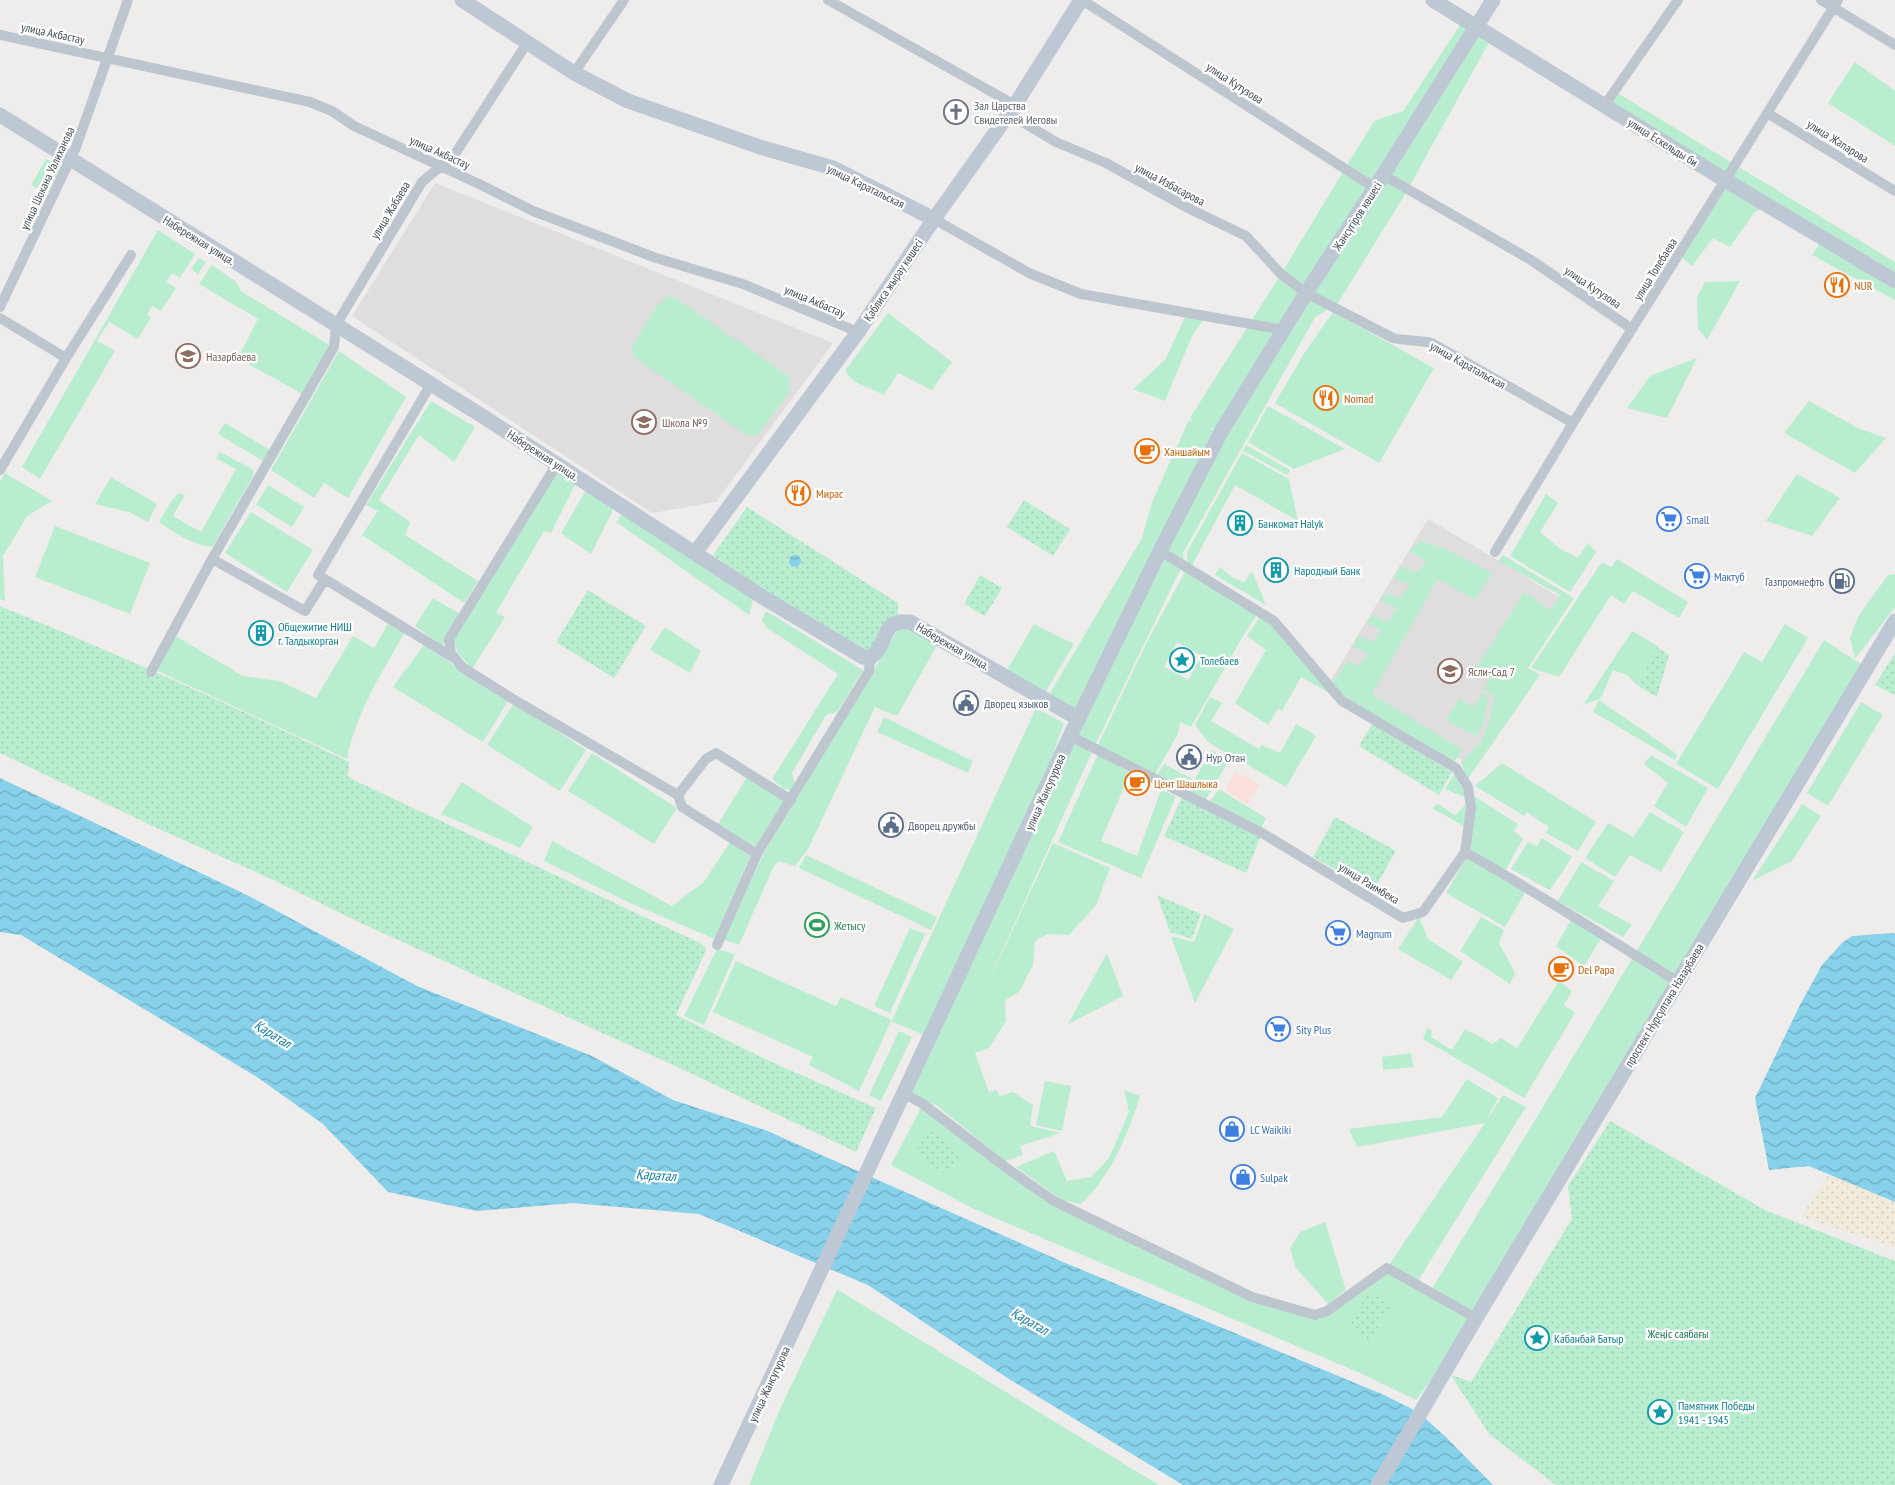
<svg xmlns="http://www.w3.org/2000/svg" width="1895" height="1485" viewBox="0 0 1895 1485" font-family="'PT Sans Narrow',sans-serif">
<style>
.education{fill:#e0ddde}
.medical{fill:#fadfdb}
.grass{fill:#b9edd0;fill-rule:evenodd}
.sand{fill:url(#sand-dots)}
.park{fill:url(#park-dots)}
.water{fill:url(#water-waves)}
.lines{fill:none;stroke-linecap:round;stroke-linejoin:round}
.street{stroke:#bdc6cf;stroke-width:10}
.secondary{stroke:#bec8d5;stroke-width:15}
.labels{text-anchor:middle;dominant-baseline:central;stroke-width:4.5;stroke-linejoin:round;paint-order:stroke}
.street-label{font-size:12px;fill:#454e59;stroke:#fff}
.worship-label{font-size:12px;fill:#5b616d;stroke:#fff;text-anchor:start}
.food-label{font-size:12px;fill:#c56008;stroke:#fff;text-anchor:start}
.education-label{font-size:12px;fill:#785e54;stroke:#fff;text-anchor:start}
.shop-label{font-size:12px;fill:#366cbe;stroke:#fff;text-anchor:start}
.culture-label{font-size:12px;fill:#0d838f;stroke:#fff;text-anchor:start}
.service-label{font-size:12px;fill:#4e5e75;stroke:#fff;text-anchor:start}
.leisure-label{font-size:12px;fill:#27864d;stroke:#fff;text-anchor:start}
.park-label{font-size:12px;fill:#17794c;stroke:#fff}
.water-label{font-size:14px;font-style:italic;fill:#0d7da3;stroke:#fff}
</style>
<defs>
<pattern id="sand-dots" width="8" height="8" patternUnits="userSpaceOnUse" patternTransform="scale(1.25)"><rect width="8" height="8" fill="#f1ebdc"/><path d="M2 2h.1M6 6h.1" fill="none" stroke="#d0cbbf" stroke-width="1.8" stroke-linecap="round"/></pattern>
<pattern id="park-dots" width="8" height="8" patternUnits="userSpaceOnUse" patternTransform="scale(1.25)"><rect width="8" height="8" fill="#b9edd0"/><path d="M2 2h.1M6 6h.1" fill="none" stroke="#a0cdb5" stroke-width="1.8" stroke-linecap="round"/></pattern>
<pattern id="water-waves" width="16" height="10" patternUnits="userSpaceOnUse" patternTransform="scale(1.25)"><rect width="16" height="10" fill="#87d1ea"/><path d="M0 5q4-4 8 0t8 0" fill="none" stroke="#70acc1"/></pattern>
</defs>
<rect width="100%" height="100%" fill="#efecec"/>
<path class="education" d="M435,183L833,343L716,502L652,513L352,316Z
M1428,519L1568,602L1470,765L1331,680Z"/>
<path class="medical" d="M1236,771L1259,785L1247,804L1225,790Z"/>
<path class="grass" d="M1464,19L1475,27L1221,432L1207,426L1217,433L1079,719L1046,700L1142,538L1152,502L1188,422L1192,420L1190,418L1281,274L1374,121L1403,111Z
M1478,31L1492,37L1404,196L1338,303L1315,317L1183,553L1184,562L1096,743L977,1007L1053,843L1110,868L1096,905L1069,935L1047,934L1035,941L1033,965L1019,992L1005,1000L1006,1021L989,1048L975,1053L989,1092L996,1090L1000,1096L1013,1092L1033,1105L1030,1126L1061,1133L1020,1146L1023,1155L1005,1161L935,1104L934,1105L909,1094L1093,696L1223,434Z
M1855,62L1895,91V146L1828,103Z
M1619,94L1895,262V275L1610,105Z
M46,159L61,167L47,194L31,185Z
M1727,187L1762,207L1753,214L1730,247L1713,238L1692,266L1681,257Z
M158,230L195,254L180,278L172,273L166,282L176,288L161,311L152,306L147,315L151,317L138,339L109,322L97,341L115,351L40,479L22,467Z
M1821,242L1895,284V300L1812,255Z
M199,258L206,262L198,274L191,269Z
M212,265L236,282L241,291L331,346L302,394L238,358L258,319L199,284Z
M1740,281L1707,340L1698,329L1697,297L1705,282Z
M671,295L790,377L789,393L758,435H746L634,357L632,346L657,305Z
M1333,312L1434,368L1379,463L1275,403L1305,352Z
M888,313L952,362L932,390L898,373L884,395L853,381L845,371Z
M1185,317L1204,319L1192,336L1165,401L1133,389L1165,360Z
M339,351L406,397L348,498L324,483L314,498L271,470Z
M1697,358L1667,418L1627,408L1650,376Z
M431,401L475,427L454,462L419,435L379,500L410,522L405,535L478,581L464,603L362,535L378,511L366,505Z
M1809,401L1858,428L1886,438L1855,473L1784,433Z
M1268,406L1345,449L1294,469L1248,442Z
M225,423L270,450L263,461L218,434Z
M1246,445L1290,470L1287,475L1243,451Z
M220,452L252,469L254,474L213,546C202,550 169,530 159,522L172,500L179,493L185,495L173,516L201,532L236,469L216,458Z
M1242,453L1289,479L1298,521L1235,485L1190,569L1259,612L1243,636L1191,727L1180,722L1178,734L1153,778L1096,749L1147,642L1187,568V552ZM1177,642L1202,656L1188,680L1164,667Z
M555,472L575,485L551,533L544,531L496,613L505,617L472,669L458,653L453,638Z
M5,473L52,501L27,516L3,556L5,601L0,599V482Z
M1797,474L1840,498L1812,536L1766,521Z
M111,477L157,504L148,522L129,512L95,504Z
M268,485L304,507L292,527L256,505Z
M586,490L614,508L591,554L561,533Z
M1546,494L1558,503L1540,532L1559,548L1578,558L1588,543L1596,552L1570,592L1510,556Z
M251,512L313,550L287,592L225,553Z
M623,513L754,597L749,615L616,522Z
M55,526L150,563L130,614L35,577Z
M1420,541L1448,550L1492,573L1475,600L1438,579L1372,694L1463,750L1454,762L1357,706L1331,684L1348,661L1358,666L1368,654L1353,647L1358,636L1373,642L1381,630L1366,622L1374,615L1387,622L1397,608L1380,600L1387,593L1399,598L1410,585L1394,578L1400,566L1417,573L1426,561L1409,551Z
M1503,555L1574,598L1528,668L1540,675L1467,780L1461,762L1481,742L1488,725L1495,697L1484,689L1492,675L1477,667L1524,592L1551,610L1560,595L1498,561Z
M1617,559L1688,602L1679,618L1633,591L1624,604L1611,595L1559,677L1531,668L1602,562L1611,567Z
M1220,567L1233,578L1244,582L1252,571L1266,605L1215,575Z
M1895,574V607L1855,659L1850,638L1858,617L1888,575Z
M433,598L460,614L442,646L415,626Z
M766,611L863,670L837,712L826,715L792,773L796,787L791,790L784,789L772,779L838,674L767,628L762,620Z
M1260,617L1278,631L1333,695L1301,677L1282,711L1278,708L1268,725L1235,703L1266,650L1247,636Z
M388,624L405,632C382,672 356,713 347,759L158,671L174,635L243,676L279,681L316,698L353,636L374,648Z
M1034,624L1074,644L1045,693L1007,670Z
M1785,624L1808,638L1718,789L1676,764L1744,652L1762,662Z
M900,626L915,627L939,642L897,716L875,707L808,849L795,866L779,861L774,866L739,945L723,939L762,857Z
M665,627L701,651L690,673L650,650Z
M1632,631L1658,646L1637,685L1627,675L1613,670L1601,698L1583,705Z
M1824,640L1867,668L1466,1323L1431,1380L1416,1400L1360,1373L974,1209L891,1165L923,1104L1040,1191L1260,1299L1321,1313L1387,1268L1485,1123L1357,1147L1349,1129L1442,1117L1467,1079L1498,1098L1485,1123L1503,1095L1526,1107L1416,1284L1430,1292L1538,1115Z
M424,645L508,701L483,742L393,687Z
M1483,693L1489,697L1482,727L1475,736L1446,720L1460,698L1473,707Z
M1210,697L1222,703L1211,721L1259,749L1262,745L1280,753L1296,724L1316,736L1286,787L1208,742L1195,725Z
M1599,700L1677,754L1675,760L1593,712Z
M1861,702L1883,715L1828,806L1807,793Z
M514,703L586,750L560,791L487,745Z
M1036,708L1064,723L1021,844L931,1038L891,1021L859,1091L809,1065L813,1057L713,1012L736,961L836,1006L841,997L892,1020Z
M884,717L973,761L968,773L877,732Z
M1212,750L1229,760L1205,801L1156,777L1164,764L1194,780Z
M592,753L677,808L654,844L568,791Z
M1098,754L1130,773L1101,841L1137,856L1161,790L1176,796L1141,878L1058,842Z
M1651,755L1708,788L1686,827L1654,806L1668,783L1644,764Z
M1502,763L1596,822L1578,851L1546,833L1549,827L1527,812L1524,816L1475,786Z
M1455,773L1468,799L1445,789Z
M747,777L785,800L756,847L718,824Z
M462,782L533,827L520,848L441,814Z
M1219,789L1266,818L1261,828L1210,801Z
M1474,796L1518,824L1514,831L1523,839L1505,871L1470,851Z
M1438,804L1455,815L1466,804L1465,827L1432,808Z
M1802,804L1821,816L1792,861L1752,881Z
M1650,812L1684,832L1661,872L1630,855L1615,877L1585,858L1608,823L1633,837Z
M1542,838L1572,857L1550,890L1511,869L1528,842L1537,846Z
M552,841L672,906L704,882L730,842L750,856L715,939L630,903L544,861Z
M806,855L937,917L931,930L799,868Z
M1467,857L1526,891L1505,927L1446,893Z
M1581,862L1614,881L1598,906L1632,925L1623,937L1558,901Z
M1204,914L1234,929L1195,1003L1171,936L1194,942Z
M1419,917L1428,939L1463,962L1451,980L1398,949Z
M1481,917L1504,930L1499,943L1515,973L1510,984L1460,951Z
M1573,917L1604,934L1584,966L1556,946Z
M910,928L925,934L890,1013L874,1006Z
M717,949L735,954L704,1025L684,1016Z
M1107,953L1123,996L1068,1024Z
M1559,981L1572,991L1564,1005L1575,1013L1524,1098L1423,1039L1427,1028L1432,1031L1431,1037L1452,1050L1465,1029L1493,1044L1501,1038L1517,1048Z
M899,1031L912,1037L881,1101L869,1095Z
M1411,1053L1413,1067L1383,1070L1382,1057Z
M1045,1081L1071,1086L1062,1131L1036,1125Z
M1124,1090L1140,1096C1129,1132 1110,1178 1081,1204L1062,1200L1016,1167L1054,1151L1067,1181L1091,1177L1109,1158L1129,1112Z
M1325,1222L1346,1290L1328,1304L1295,1267L1290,1248L1300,1232Z
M837,1290H838L1159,1485H749L780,1409Z"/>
<path class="sand" d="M1829,1174L1895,1202V1247L1801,1217Z"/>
<path class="park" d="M1024,500L1070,529L1053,556L1007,527Z
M747,507L898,603V621L870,658L812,626L713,555Z
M980,575L1002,588L985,616L964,604Z
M588,590L646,626L614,678L556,642Z
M0,606C118,654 234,706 349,762L348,777L358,782L702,944L706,948L705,953L676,1015L767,1060L876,1108L856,1152L684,1070L365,925L267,877L161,830L0,753Z
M1657,647L1669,655L1657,697L1637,685Z
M1895,653V695L1875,685Z
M1372,724L1452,772L1439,795L1359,746Z
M1184,793L1262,833L1246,873L1164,836Z
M1335,817L1396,851L1373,891L1313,857Z
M1157,895L1201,914L1192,939L1170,932Z
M1610,1121L1765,1210L1895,1261V1485H1556L1489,1434L1451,1375L1471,1382L1572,1219L1568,1186Z
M930,1130L962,1152L946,1175L914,1153Z
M1369,1291L1392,1306L1369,1342L1346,1326Z"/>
<path class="water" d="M789 561a6 6 0 1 1 12 0a6 6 0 1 1-12 0Z
M0,778L247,895L417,986L592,1056L673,1100L765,1130L1063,1262L1384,1395L1418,1412L1446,1437L1493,1485H1183L1009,1379L868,1285L699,1214L573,1203L477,1211L388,1192L323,1124L257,1077L21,935L0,932Z
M1892,933L1895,934V1202L1809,1166L1769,1170L1755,1098L1800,1005L1822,965L1842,943L1852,936Z"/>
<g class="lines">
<path class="street" d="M828,0L1015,105
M1082,0L1375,188
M1821,0L1895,45
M0,35L310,102L332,111L354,126L479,184L533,211L656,258L743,284L858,332
M574,73L624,0
M1604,106L1678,0
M1767,113L1895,191
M1009,114L1056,142L1106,163L1190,209L1246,236L1281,274L1306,293L1393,338C1406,341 1419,340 1432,343L1573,423
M1383,175L1531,260L1632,329
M934,219L1029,273L1081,294L1284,330
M0,307L76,147L128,0
M0,318L66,358L0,470
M66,358L131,255
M431,384L318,575L454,658
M557,464L449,639L451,653L462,667L513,699L678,795L682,807L757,854L869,671L870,658
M1160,551L1274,621L1342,701L1456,768L1468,787L1471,808L1465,852
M1495,552L1573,423L1838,0
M212,559L305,611L325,579
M151,672L212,559L334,347L336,325L422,182L455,154L527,43
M1070,736L1262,833L1403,918L1423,912L1465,852C1538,893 1608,938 1678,982
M678,795L706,759L716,753L791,800
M717,945L757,854
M905,1094L923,1104L1008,1169L1054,1201L1252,1297L1315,1315L1327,1311L1387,1268L1476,1318"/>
<path class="secondary" d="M462,0L574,73L628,101L760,147L833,168L934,219
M1433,0L1725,180L1895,281
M0,115L487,419L764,598L863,657L870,658C890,644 879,619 910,622L1079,719
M695,553L858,332L934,219L1015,105L1081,0
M721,1485L1070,736L1160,551L1221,432L1306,293L1383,175L1493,0
M1378,1485L1482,1308L1895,621"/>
</g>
<defs>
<symbol id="church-ring" viewBox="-11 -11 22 22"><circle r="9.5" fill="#fff" stroke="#6b7280" stroke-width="1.5"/><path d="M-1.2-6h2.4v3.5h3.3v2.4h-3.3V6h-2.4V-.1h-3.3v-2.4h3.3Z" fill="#6b7280"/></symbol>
<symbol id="restaurant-ring" viewBox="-11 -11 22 22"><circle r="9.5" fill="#fff" stroke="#e8710a" stroke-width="1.5"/><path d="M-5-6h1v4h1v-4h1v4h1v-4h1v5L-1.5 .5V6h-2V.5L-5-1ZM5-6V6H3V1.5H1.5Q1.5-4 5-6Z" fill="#e8710a"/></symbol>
<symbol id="school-ring" viewBox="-11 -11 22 22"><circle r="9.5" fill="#fff" stroke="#8d6e63" stroke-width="1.5"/><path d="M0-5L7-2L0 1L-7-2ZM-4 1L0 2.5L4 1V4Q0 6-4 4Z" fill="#8d6e63"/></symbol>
<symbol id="cafe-ring" viewBox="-11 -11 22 22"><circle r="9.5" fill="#fff" stroke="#e8710a" stroke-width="1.5"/><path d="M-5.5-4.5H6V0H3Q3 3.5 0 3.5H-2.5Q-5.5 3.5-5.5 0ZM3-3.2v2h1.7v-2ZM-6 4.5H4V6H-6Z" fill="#e8710a"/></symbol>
<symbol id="supermarket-ring" viewBox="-11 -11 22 22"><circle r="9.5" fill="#fff" stroke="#3f7fe0" stroke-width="1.5"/><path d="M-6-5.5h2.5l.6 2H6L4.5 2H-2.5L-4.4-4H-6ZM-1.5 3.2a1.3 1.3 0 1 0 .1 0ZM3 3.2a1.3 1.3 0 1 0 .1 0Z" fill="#3f7fe0"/></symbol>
<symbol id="building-ring" viewBox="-11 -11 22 22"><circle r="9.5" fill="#fff" stroke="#0f9aa8" stroke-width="1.5"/><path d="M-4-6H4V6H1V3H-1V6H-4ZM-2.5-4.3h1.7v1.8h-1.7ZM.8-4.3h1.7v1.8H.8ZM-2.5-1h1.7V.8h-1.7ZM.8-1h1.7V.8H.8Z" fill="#0f9aa8"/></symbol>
<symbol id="fuel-ring" viewBox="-11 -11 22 22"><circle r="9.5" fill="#fff" stroke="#5c6f8a" stroke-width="1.5"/><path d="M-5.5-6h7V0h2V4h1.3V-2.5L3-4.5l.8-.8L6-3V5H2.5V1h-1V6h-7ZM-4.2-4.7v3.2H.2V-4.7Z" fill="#5c6f8a"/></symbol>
<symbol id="sight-ring" viewBox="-11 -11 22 22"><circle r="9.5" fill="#fff" stroke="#0f9aa8" stroke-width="1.5"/><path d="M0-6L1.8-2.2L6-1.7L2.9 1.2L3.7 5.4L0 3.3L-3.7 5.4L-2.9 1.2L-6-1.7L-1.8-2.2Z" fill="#0f9aa8"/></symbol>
<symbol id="civic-ring" viewBox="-11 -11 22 22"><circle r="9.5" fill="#fff" stroke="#5c6f8a" stroke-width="1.5"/><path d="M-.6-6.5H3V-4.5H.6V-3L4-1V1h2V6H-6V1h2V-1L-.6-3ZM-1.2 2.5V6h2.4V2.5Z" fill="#5c6f8a"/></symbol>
<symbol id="stadium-ring" viewBox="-11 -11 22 22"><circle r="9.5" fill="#fff" stroke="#2e9e5b" stroke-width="1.5"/><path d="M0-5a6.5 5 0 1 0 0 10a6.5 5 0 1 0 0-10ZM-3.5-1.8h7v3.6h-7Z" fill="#2e9e5b"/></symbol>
<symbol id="shop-ring" viewBox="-11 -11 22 22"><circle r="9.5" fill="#fff" stroke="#3f7fe0" stroke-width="1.5"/><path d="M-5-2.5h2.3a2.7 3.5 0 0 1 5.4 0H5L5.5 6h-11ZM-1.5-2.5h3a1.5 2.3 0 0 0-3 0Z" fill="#3f7fe0"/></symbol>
</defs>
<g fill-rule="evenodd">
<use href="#church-ring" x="942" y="98" width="28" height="28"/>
<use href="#restaurant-ring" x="1823" y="271" width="28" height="28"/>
<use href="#school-ring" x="174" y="342" width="28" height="28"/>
<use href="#restaurant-ring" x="1312" y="384" width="28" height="28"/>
<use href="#school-ring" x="630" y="408" width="28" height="28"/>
<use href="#cafe-ring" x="1133" y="437" width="28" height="28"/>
<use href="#restaurant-ring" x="784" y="479" width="28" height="28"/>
<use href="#supermarket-ring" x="1655" y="505" width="28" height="28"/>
<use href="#building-ring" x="1226" y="509" width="28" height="28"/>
<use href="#building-ring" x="1262" y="556" width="28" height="28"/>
<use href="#supermarket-ring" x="1683" y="562" width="28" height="28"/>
<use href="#fuel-ring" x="1828" y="567" width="28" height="28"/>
<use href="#building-ring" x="247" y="619" width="28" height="28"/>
<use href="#sight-ring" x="1168" y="646" width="28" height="28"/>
<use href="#school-ring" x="1436" y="657" width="28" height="28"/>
<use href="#civic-ring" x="952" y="689" width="28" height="28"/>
<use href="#civic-ring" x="1175" y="743" width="28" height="28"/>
<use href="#cafe-ring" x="1123" y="769" width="28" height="28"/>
<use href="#civic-ring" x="877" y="811" width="28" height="28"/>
<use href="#stadium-ring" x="803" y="911" width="28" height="28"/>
<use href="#supermarket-ring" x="1324" y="919" width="28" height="28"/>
<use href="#cafe-ring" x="1547" y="955" width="28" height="28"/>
<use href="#supermarket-ring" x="1264" y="1015" width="28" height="28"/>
<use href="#shop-ring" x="1218" y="1115" width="28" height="28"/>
<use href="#shop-ring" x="1229" y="1163" width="28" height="28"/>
<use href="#sight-ring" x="1523" y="1324" width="28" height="28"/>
<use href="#sight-ring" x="1646" y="1398" width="28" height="28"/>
</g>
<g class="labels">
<g class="street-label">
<text transform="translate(53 33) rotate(12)">улица Акбастау</text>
<text transform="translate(1235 83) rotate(33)">улица Кутузова</text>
<text transform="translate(1838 141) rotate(32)">улица Жапарова</text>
<text transform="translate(1663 142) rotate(32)">улица Ескельды би</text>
<text transform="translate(440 152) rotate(24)">улица Акбастау</text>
<text transform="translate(47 178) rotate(-65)">улица Шокана Уалиханова</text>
<text transform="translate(1170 184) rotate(28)">улица Избасарова</text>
<text transform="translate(866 186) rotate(26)">улица Каратальская</text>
<text transform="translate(390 210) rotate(-59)">улица Жабаева</text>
<text transform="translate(1357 216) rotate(-57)">Жансүгіров көшесі</text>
<text transform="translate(199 240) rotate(32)">Набережная улица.</text>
<text transform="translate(1655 269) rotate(-58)">улица Толебаева</text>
<text transform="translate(893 280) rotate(-56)">Қаблиса жырау көшесі</text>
<text transform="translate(1593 287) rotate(34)">улица Кутузова</text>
<text transform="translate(815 301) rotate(23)">улица Акбастау</text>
<text transform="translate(1468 365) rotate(29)">улица Каратальская</text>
<text transform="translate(543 455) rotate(33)">Набережная улица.</text>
<text transform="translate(953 646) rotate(30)">Набережная улица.</text>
<text transform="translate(1045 792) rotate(-66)">улица Жансугурова</text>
<text transform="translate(1369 883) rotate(31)">улица Раимбека</text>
<text transform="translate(1664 1005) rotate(-59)">проспект Нурсултана Назарбаева</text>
<text transform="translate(769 1384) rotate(-65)">улица Жансугурова</text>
</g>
<g class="worship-label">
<text x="974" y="105">Зал Царства<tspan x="974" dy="14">Свидетелей Иеговы</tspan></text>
</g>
<g class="food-label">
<text x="1854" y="285">NUR</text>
<text x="1344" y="398">Nomad</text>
<text x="1164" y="451">Ханшайым</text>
<text x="816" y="493">Мирас</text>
<text x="1154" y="783">Цент Шашлыка</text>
<text x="1578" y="969">Del Papa</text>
</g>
<g class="education-label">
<text x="206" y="356">Назарбаева</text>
<text x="662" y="422">Школа №9</text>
<text x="1468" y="671">Ясли-Сад 7</text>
</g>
<g class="shop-label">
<text x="1686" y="519">Small</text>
<text x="1714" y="576">Мактуб</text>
<text x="1356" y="933">Magnum</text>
<text x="1296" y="1029">Sity Plus</text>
<text x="1250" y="1129">LC Waikiki</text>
<text x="1260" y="1177">Sulpak</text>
</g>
<g class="culture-label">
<text x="1258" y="523">Банкомат Halyk</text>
<text x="1294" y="570">Народный Банк</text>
<text x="278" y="626">Общежитие НИШ<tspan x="278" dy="14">г. Талдыкорган</tspan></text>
<text x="1200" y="660">Толебаев</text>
<text x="1554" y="1338">Кабанбай Батыр</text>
<text x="1678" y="1405">Памятник Победы<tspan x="1678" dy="14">1941 - 1945</tspan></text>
</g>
<g class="service-label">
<text x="1824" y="581" text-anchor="end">Газпромнефть</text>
<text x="984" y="703">Дворец языков</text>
<text x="1206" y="757">Нур Отан</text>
<text x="908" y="825">Дворец дружбы</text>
</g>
<g class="leisure-label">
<text x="834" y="925">Жетысу</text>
</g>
<g class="park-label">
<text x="1678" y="1333">Жеңіс саябағы</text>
</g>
<g class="water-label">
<text transform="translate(273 1034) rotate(32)">Қаратал</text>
<text transform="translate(656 1175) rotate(4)">Қаратал</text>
<text transform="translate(1030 1321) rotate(30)">Қаратал</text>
</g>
</g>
</svg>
